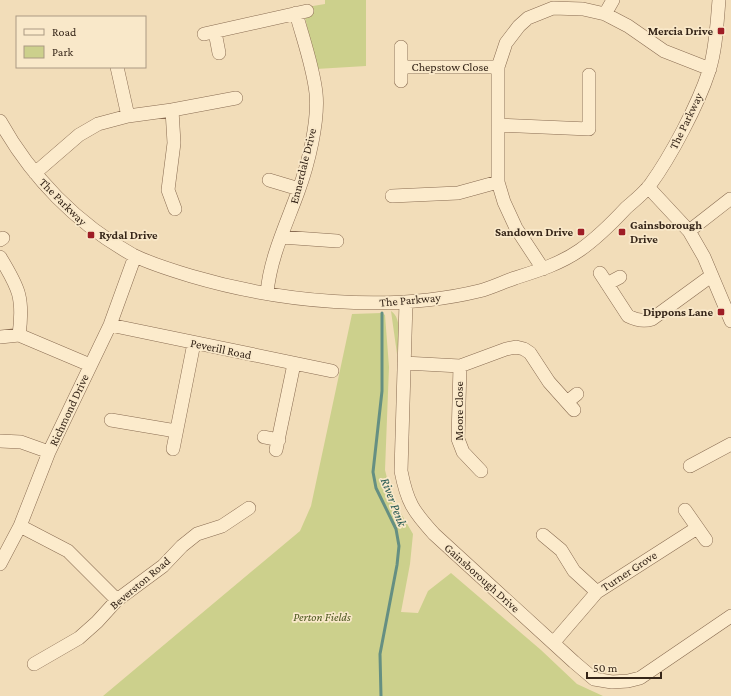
<svg xmlns="http://www.w3.org/2000/svg" width="731" height="696" viewBox="0 0 731 696" font-family="'Crimson Pro',serif">
<style>
.green{fill:#ccd08c}
.lines{fill:none;stroke-linecap:round;stroke-linejoin:round}
.stream{stroke:#658f82;stroke-width:3}
.minor-casing{stroke:#896c52;stroke-width:14}
.minor{stroke:#fcebcc;stroke-width:13}
.poi-dot{fill:#9e1d25;stroke:#f9e8c9;stroke-width:1.5}
.labels{text-anchor:middle;dominant-baseline:central;stroke-width:3.5;stroke-linejoin:round;paint-order:stroke}
.poi-label{font-size:12px;font-weight:bold;fill:#362619;stroke:#f9e8c9;text-anchor:end}
.street-label{font-size:12px;fill:#362619;stroke:#f9e8c9}
.park-label{font-size:12px;font-style:italic;fill:#4a551d;stroke:#f9e8c9}
.water-label{font-size:13px;font-style:italic;fill:#265852;stroke:#f9e8c9}
</style>
<rect width="100%" height="100%" fill="#f2ddb9"/>
<path class="green" d="M325,0H366V66L316,69L305,17L307,7L325,4Z
M391,311C403,319 398,341 397,354Z
M382,313L385,315L389,367L385,470L392,498L413,534L410,564L401,612L418,613L428,591L451,573L541,650L577,684L603,696H103L300,531L311,506L352,314Z"/>
<g class="lines">
<path class="stream" d="M381,696L380,654L397,565L399,546L396,529L376,488L373,472L382,391V313"/>
<defs>
<path id="minor" d="M605,14L613,0
M215,32L219,53
M204,34L307,11
M401,47V81
M117,67L128,116
M402,67H498
M172,110L174,143L168,190L175,209
M0,121C31,177 77,224 133,255C151,264 171,270 191,276C279,302 389,313 479,291C491,288 503,282 515,278C537,271 560,264 580,250C597,238 612,223 626,208C634,201 643,194 650,185C671,156 698,105 709,71C716,49 717,23 719,0
M498,125L589,129V75
M35,173L79,135L98,124L128,116L172,110L236,98
M269,180L299,189
M648,187L689,231L704,257L731,321
M392,196L458,193L498,182
M689,231L730,199
M281,237L337,241
M0,240L3,238
M0,257C19,288 24,298 19,335
M543,269L516,228L504,202L498,182V67L506,43L519,26L528,18L553,8L583,9L605,14L628,26L664,51L710,69
M600,273L628,316C636,320 643,322 652,319L711,276
M607,284L620,277
M267,293C270,258 286,225 298,192C308,165 319,121 316,93C313,66 303,39 296,13
M406,302L401,471C407,502 413,511 434,534L574,662L594,679L612,682L628,681L640,678L731,616
M110,325L332,371
M0,337L19,335L90,365
M404,363L460,366L506,349L516,347L524,349L530,353L549,382L574,410
M460,366L458,439L463,452L481,471
M567,402L577,394
M111,420L176,431
M264,437L279,440
M0,441L21,442L49,452
M173,449L194,343
M276,450L294,364
M690,466L731,444
M685,510L706,540
M20,526L68,551L117,600
M543,535L561,550L574,571L597,592
M0,564L20,526L49,452L110,325L135,256
M554,642L597,592L697,528
M34,664L79,638L97,622L117,600L163,566L182,546L197,534L222,526L249,508"/>
</defs>
<use href="#minor" class="minor-casing"/>
<use href="#minor" class="minor"/>
</g>
<g class="poi-dot">
<rect x="717" y="27" width="8" height="8" rx="2"/>
<rect x="577" y="228" width="8" height="8" rx="2"/>
<rect x="618" y="228" width="8" height="8" rx="2"/>
<rect x="87" y="231" width="8" height="8" rx="2"/>
<rect x="717" y="308" width="8" height="8" rx="2"/>
</g>
<g class="labels">
<g class="poi-label">
<text x="713" y="31">Mercia Drive</text>
<text x="630" y="225" text-anchor="start">Gainsborough<tspan x="630" dy="14">Drive</tspan></text>
<text x="573" y="232">Sandown Drive</text>
<text x="99" y="235" text-anchor="start">Rydal Drive</text>
<text x="713" y="312">Dippons Lane</text>
</g>
<g class="street-label">
<text x="450" y="67">Chepstow Close</text>
<text transform="translate(686 121) rotate(-64)">The Parkway</text>
<text transform="translate(303 166) rotate(-76)">Ennerdale Drive</text>
<text transform="translate(63 202) rotate(45)">The Parkway</text>
<text transform="translate(410 300) rotate(-5)">The Parkway</text>
<text transform="translate(221 349) rotate(12)">Peverill Road</text>
<text transform="translate(69 410) rotate(-65)">Richmond Drive</text>
<text transform="translate(459 411) rotate(-90)">Moore Close</text>
<text transform="translate(629 571) rotate(-33)">Turner Grove</text>
<text transform="translate(482 578) rotate(42)">Gainsborough Drive</text>
<text transform="translate(140 583) rotate(-40)">Beverston Road</text>
</g>
<g class="park-label">
<text x="322" y="617">Perton Fields</text>
</g>
<g class="water-label">
<text transform="translate(394 502) rotate(69)">River Penk</text>
</g>
</g>
<rect x="16" y="16" width="130" height="52" fill="#f9e8c9" stroke="#ab9a83"/>
<rect x="24" y="29" width="20" height="6" fill="#fcebcc" stroke="#ab9a83"/>
<text x="52" y="36" font-size="12" fill="#362619">Road</text>
<rect x="24" y="46" width="20" height="12" fill="#ccd08c" stroke="#ab9a83"/>
<text x="52" y="56" font-size="12" fill="#362619">Park</text>
<path d="M587 672v6h74v-6" fill="none" stroke="#362619" stroke-width="2"/>
<text x="593" y="672" font-size="12" fill="#362619" stroke="#f9e8c9" stroke-width="3" paint-order="stroke">50 m</text>
</svg>
